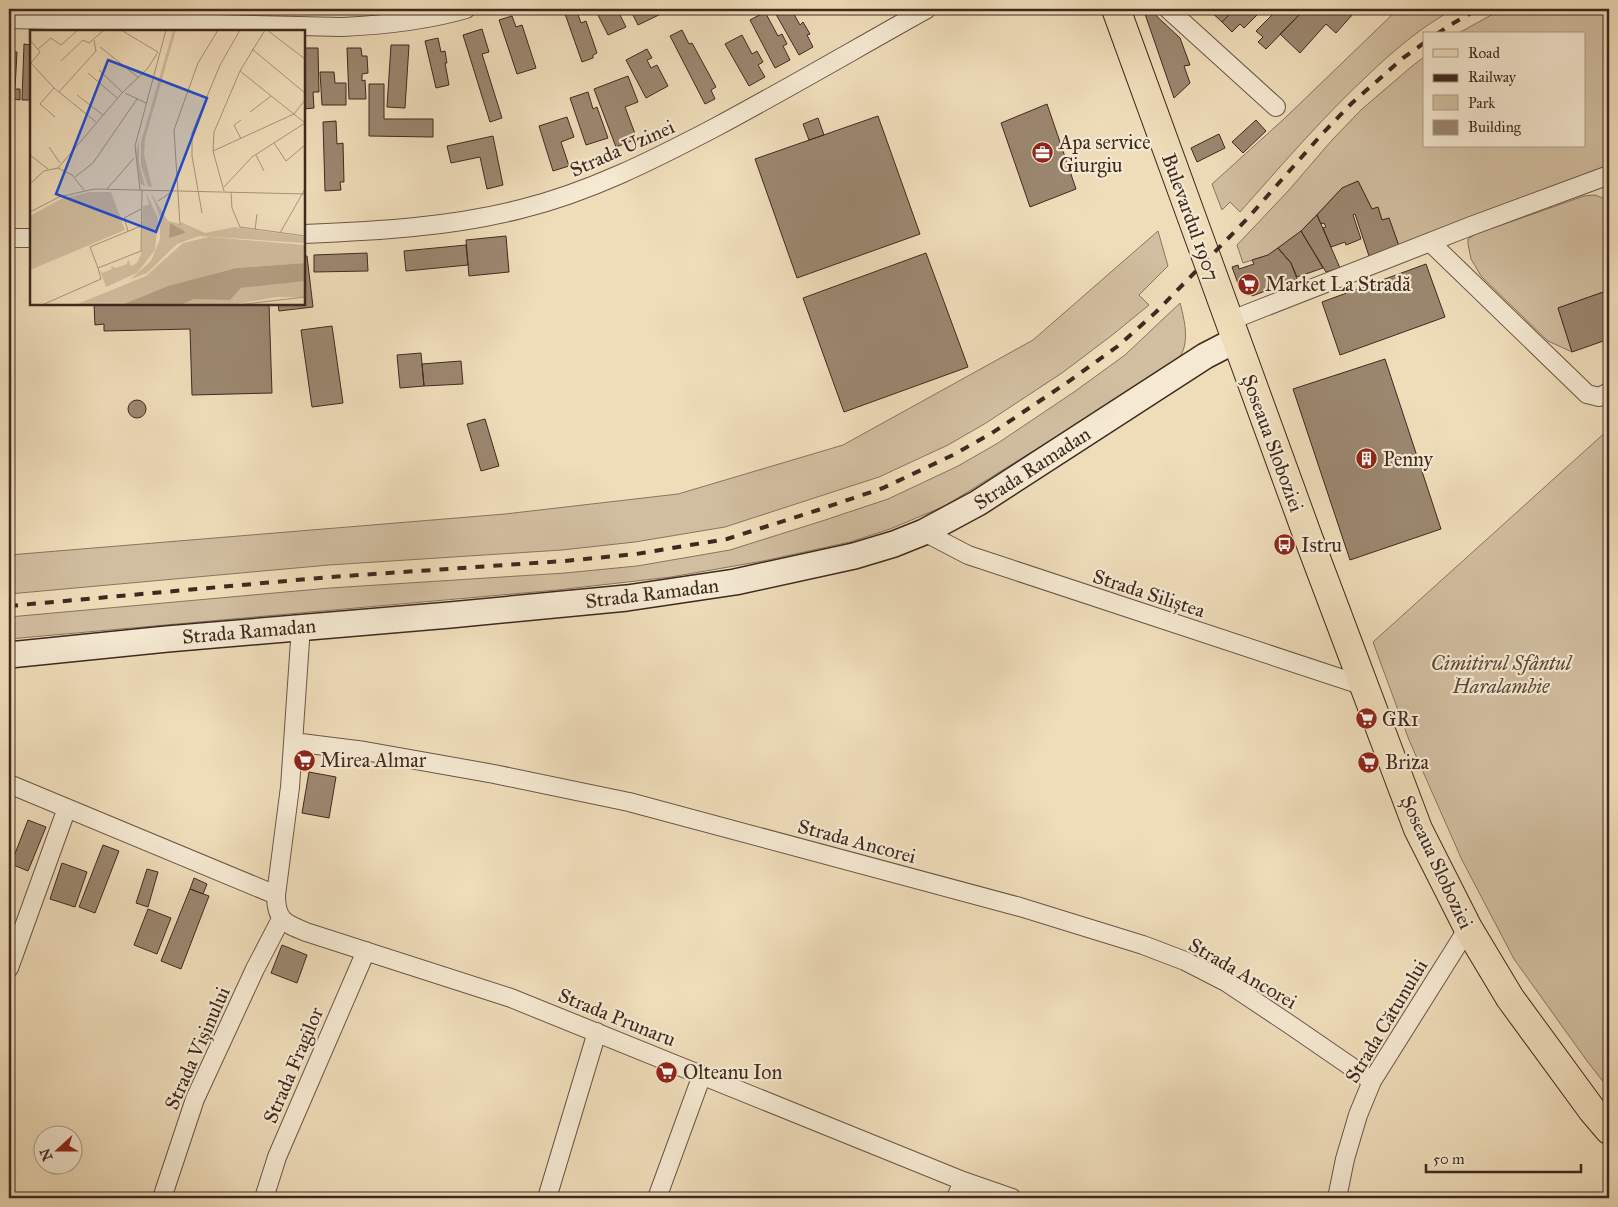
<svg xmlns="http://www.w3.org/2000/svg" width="1618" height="1207" viewBox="0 0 1618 1207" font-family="'IM FELL Great Primer',serif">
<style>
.green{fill:#d1bea0;stroke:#887460}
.building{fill:#9b8770;stroke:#3f291f}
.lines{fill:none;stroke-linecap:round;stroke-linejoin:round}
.street-casing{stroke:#6b5646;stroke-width:20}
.secondary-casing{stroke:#3f291f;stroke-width:28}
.primary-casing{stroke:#3f291f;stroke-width:30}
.street{stroke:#f5e9d2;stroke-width:18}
.secondary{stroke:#f5e9d2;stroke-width:25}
.primary{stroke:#efddba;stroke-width:28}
.rail{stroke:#3f291f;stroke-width:4;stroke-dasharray:9 9;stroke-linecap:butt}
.labels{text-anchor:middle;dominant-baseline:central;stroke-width:4.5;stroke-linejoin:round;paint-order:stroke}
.poi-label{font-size:20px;fill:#3f291f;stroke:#f5e9d2;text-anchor:start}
.street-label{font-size:20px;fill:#3f291f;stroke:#f5e9d2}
.park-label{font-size:20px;font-style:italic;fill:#5c4739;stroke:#f5e9d2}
.inset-road{fill:none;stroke:#a9957c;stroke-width:1}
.view{fill:#1d4ed8;fill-opacity:0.15;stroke:#1d4ed8;stroke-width:2.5}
.inset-edge{fill:none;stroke:#3f291f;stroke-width:2.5}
</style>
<rect width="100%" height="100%" fill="#efddba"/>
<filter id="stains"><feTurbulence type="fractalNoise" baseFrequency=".004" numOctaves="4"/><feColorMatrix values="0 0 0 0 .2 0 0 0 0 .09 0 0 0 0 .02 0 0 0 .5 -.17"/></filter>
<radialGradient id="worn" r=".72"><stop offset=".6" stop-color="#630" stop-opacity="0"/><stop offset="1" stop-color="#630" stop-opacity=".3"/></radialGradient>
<path class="green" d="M1398,9H1454C1421,27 1393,51 1366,77C1321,119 1281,166 1240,212L1230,202L1222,210L1212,184L1285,118Z
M1502,9H1609V169L1399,246L1389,218L1382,220L1378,207L1372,209L1358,181L1342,188L1301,231L1268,255L1243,263L1237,245L1289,190L1332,140L1362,109L1411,67L1424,57V146H1584V34H1457Z
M1595,195L1605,199L1609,202V290L1558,308L1572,352L1548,341L1481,276L1471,259L1468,244V239L1476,234L1584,196Z
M1158,231L1168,266L1139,295L1149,305L1111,336L1062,373L986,423L948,445L879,477L725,527L635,542L562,550L329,565L9,594V555L505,514L678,494L843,445L1033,340Z
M1180,303C1185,322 1191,346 1176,362L945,506L890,529L850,542L763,561L671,577L557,590L9,639V617L330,588L565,573L637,566L730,550L822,521L888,499L958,466L998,443L1074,392L1125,355Z
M1609,429V1089L1587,1061L1514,959L1462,860L1409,740L1373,642Z"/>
<path class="building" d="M572,9H576L581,23L586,21L597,53L593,55V58L582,62L564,11Z
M595,9H613L615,14L619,13L626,27L608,35Z
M630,9H661L663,13L638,25Z
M773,9H791L800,25L803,22L810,34L807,35L813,47L799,55Z
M1149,9L1180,38L1190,65L1184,66L1190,83L1174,98L1144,11Z
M1213,9H1235L1222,22L1210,11Z
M1235,9H1263L1244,28L1240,24L1232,32L1222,22Z
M1278,9H1305L1266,49L1258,42L1263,37L1256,31Z
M1305,9H1346L1353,14L1336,33L1326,24L1300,53L1280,34Z
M765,12L778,36L782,34L787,44L783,46L790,60L775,68L750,20Z
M512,16L516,27L522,25L536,68L517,74L499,20Z
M482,29L489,52L482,54L502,118L490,122L463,35Z
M682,30L689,44L692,43L716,87L711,90L715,99L705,104L670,36Z
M742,35L752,54L757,51L763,62L758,65L765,77L749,86L725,44Z
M438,38L441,52L445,51L447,63H445L449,85L436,88L425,41Z
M24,44L31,45V100H22Z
M391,45H409L405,108L387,107Z
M304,48H318L319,92H313L314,108L304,109Z
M347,48H361L362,56H367L368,73L362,74V81L365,80L366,99H349Z
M647,49L652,58L647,60L651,68L657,65L668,86L646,98L626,60Z
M9,52H17L15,89H20V100L13,99V107H9Z
M320,72H334L335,83H346V105H322Z
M628,76L638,102L625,107L637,139L616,147L594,89Z
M369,84H384V119H433V137L369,136Z
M588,92L593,109L597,107L608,138L586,145L570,98Z
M1047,104L1076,189L1030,207L1001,123Z
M878,116L920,234L797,278L755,159Z
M567,117L574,137L561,142L569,166L553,171L539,126Z
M818,118L824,135L809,140L803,124Z
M1256,120L1266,131L1243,153L1232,142Z
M336,121L337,144L343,143L344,182H340L341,190L325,191L323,122Z
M1219,134L1225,148L1197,162L1191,148Z
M493,136L503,185L487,189L480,157L451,163L447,146Z
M1358,181L1372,209L1378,207L1382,220L1389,218L1399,246L1369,256L1355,214L1353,215L1361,239L1346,245L1345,242L1331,247L1323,228L1326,227L1324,223L1321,224L1317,215L1342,188Z
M1317,215L1340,268L1326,272L1301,231Z
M1301,231L1323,268L1297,277L1291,263L1278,248Z
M506,236L509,272L469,276L466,240Z
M466,245L468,265L406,271L404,251Z
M1278,248L1291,263L1297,279L1252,296L1251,291L1244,288L1240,289L1232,267L1238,265L1239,269L1254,264L1252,260L1268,255Z
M367,253L368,271L314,272V255Z
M926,253L968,367L844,412L803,298Z
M304,256H307L313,307L279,311L278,304H304Z
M1426,264L1445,317L1340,355L1322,302Z
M1609,290V339L1572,352L1558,308Z
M9,294H10V331H9Z
M94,304H269L272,393L192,395L190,329L104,331V324L95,325Z
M332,326L343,403L312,407L301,330Z
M421,353L424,386L400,388L397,355Z
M1385,359L1441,529L1350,560L1293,389Z
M461,361L463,384L424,386L422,364Z
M128 409a9 9 0 1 1 18 0a9 9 0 1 1-18 0Z
M485,419L499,466L481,471L467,424Z
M309,772L336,777L329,818L302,813Z
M28,820L46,827L28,871L11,864Z
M103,845L119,851L95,913L79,907Z
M62,863L87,872L75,907L50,899Z
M147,869L158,872L148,907L136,903Z
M194,878L207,884L203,894L190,889Z
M190,889L209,896L181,969L161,961Z
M148,909L171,918L157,954L134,945Z
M282,945L307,955L297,983L271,973Z"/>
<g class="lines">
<defs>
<path id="street" d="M1168,9L1276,107
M9,19L342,27C385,25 425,21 466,9
M304,234C377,231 450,227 521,209C590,192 653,160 716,127C787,89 857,48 927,9
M9,238H31
M1430,242L1587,394L1599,397L1609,392
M1229,321L1471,226L1609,175
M924,532L968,555L1364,686
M301,626L290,787L276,895C276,920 284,923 306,932L511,998L963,1181L1012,1198
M293,742L365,751L494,774L629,802L1020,907L1143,945L1185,961L1226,982L1289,1024L1372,1081
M9,784L276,895
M9,968L67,808
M162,1198L195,1099L255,969L281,919
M264,1198L277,1157L366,951
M547,1198L597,1032
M657,1198L702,1075
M956,1198L963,1181
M1337,1198L1345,1159L1358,1115L1372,1081L1468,928"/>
<path id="secondary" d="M9,655L167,639L450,615L627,598L735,582L854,556L894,544L924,532L978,503L1205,356L1236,340"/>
<path id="primary" d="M1116,9L1308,537L1418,829L1468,928L1510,998L1592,1110L1609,1130"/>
</defs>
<use href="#street" class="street-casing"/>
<use href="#secondary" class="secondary-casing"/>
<use href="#primary" class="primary-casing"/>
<use href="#street" class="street"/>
<use href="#secondary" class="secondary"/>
<use href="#primary" class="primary"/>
<path class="rail" d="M1437,34L1450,25L1478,9
M9,606L330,577L564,561L636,554L727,539L818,510L883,488L953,455L992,433L1068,382L1118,346L1156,312L1247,219L1322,134L1352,103L1403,58L1424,43"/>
</g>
<defs>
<symbol id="office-disc" viewBox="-11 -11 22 22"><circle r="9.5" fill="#8f2418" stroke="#f5e9d2"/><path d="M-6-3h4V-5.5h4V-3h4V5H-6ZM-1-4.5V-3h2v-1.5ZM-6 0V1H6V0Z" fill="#fff"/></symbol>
<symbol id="supermarket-disc" viewBox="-11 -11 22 22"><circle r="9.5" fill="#8f2418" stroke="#f5e9d2"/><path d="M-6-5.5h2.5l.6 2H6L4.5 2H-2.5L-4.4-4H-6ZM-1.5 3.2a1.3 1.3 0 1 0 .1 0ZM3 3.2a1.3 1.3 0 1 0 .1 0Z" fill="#fff"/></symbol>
<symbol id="building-disc" viewBox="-11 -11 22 22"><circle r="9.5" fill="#8f2418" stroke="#f5e9d2"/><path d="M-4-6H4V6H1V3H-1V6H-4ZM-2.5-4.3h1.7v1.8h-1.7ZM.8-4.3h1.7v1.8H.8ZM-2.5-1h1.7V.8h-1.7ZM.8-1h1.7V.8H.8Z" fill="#fff"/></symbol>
<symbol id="bus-disc" viewBox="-11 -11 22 22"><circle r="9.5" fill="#8f2418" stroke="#f5e9d2"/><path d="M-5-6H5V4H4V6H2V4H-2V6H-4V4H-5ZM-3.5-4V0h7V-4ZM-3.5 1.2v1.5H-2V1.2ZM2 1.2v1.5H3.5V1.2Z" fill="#fff"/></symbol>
</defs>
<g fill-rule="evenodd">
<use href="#office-disc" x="1030" y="140" width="25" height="25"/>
<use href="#supermarket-disc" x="1236" y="272" width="25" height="25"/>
<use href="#building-disc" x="1354" y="446" width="25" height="25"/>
<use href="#bus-disc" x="1272" y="532" width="25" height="25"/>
<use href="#supermarket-disc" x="1354" y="706" width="25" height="25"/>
<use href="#supermarket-disc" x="292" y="748" width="25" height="25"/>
<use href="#supermarket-disc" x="1356" y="750" width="25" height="25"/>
<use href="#supermarket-disc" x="654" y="1060" width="25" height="25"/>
</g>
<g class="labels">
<g class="poi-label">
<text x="1059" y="142">Apa service<tspan x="1059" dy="23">Giurgiu</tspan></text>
<text x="1265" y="284">Market La Stradă</text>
<text x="1383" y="459">Penny</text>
<text x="1301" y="545">Istru</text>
<text x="1382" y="719">GR1</text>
<text x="320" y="760">Mirea Almar</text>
<text x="1385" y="762">Briza</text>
<text x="683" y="1072">Olteanu Ion</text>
</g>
<g class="street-label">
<text transform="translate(622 148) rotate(-24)">Strada Uzinei</text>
<text transform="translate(1191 217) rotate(70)">Bulevardul 1907</text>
<text transform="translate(1273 443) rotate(70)">Șoseaua Sloboziei</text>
<text transform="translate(1032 468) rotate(-33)">Strada Ramadan</text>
<text transform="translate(652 593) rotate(-7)">Strada Ramadan</text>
<text transform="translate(1149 593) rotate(18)">Strada Siliștea</text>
<text transform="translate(249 631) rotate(-5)">Strada Ramadan</text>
<text transform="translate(857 841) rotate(15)">Strada Ancorei</text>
<text transform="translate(1437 862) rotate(65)">Șoseaua Sloboziei</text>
<text transform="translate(1243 973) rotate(30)">Strada Ancorei</text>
<text transform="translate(617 1017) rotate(22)">Strada Prunaru</text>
<text transform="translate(1386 1021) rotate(-59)">Strada Cătunului</text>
<text transform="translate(197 1048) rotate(-66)">Strada Vișinului</text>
<text transform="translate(293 1065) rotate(-67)">Strada Fragilor</text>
</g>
<g class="park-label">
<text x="1501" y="663">Cimitirul Sfântul<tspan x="1501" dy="23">Haralambie</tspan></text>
</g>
</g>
<g transform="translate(30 30)">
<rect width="275" height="275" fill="#efddba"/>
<path d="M139,0L109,111V133L115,156L110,154L106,122ZM143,0H146L115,109L114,124L122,157L118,156L111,136V112ZM60,162H81L95,200L0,240V186L31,169ZM116,163L128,188L125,220L107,243L76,257L70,240L73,243L82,239L81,236L86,238L97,234L98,229L101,236L107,233L111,224L113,176L119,175ZM121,163L138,191L150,194L151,192L175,203L205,197L275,207V213L169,206L147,214L117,243L101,249L121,231L130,209V187ZM179,207L275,215V233L206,238L138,256L91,275H45L116,246L153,213ZM251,251H275V267H245L202,275H151L164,269L203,267L211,258Z" fill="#d1bea0"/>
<path d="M140,193L154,201L155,203L139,208ZM275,233V251L211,258L200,270L164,269L151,275H91L138,256L206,238Z" fill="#b3a085"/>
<path class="inset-road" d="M91,0L128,22M237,0L275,29M0,10L10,22L1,33M70,17L109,48M8,19L21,8L31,15L48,0M222,19L275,63M31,31L53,10L59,13L74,0M0,32L24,58L66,92M69,40L93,63M210,41L275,93M58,43L87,68M24,58L10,74L25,87M29,62L66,21L64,10M95,63L116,73M47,65L73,85M220,82L241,66M211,109L204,95L211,90M244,113L256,131L275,115M19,117L30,133M183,121L264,84L275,70M0,125L18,139M226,125L234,141M28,138L92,63L118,38L128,22M45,147L63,133L107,69M0,154L14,141L28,138L42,145L54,160M194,157L222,127L275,93M77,159L104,128M110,160L105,116L136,0M194,161L183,121L184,102L210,41L235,0M201,162L202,178L210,197L275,206M128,171L143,161M0,182L29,167L64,159L275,164M172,183L162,126V103L190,35L210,0M150,195L144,100L168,33L188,0M225,200L227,184M98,201L94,188L111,179M250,203L275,159M68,238L60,217L111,196M12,275L71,249L68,238L111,221L112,160M207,275L275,267"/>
<path class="view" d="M78,30L177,68L126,202L26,164Z"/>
<rect width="275" height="275" class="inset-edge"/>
</g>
<rect width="1618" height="1207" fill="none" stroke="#efddba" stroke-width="30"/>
<rect x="10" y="10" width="1598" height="1187" fill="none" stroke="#3f291f" stroke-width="2.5"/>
<rect x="15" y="15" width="1588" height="1177" fill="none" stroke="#3f291f"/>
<rect x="1423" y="32" width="162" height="115" fill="#f5e9d2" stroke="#ac9c8a"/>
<rect x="1433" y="49" width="25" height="8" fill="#efddba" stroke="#ac9c8a"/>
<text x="1468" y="58" font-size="15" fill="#3f291f">Road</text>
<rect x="1433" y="74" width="25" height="8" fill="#3f291f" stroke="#ac9c8a"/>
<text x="1468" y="82" font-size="15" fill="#3f291f">Railway</text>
<rect x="1433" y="95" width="25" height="15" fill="#d1bea0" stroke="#ac9c8a"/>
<text x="1468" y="108" font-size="15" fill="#3f291f">Park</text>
<rect x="1433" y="120" width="25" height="15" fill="#9b8770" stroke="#ac9c8a"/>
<text x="1468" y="132" font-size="15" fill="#3f291f">Building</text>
<g transform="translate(58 1150) rotate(249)"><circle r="24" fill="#f5e9d2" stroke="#ac9c8a"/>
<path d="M0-4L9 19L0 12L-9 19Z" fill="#8f2418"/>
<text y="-8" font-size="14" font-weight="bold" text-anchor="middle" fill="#3f291f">N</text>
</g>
<path d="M1426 1164v8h155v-8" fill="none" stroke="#3f291f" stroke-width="2.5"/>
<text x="1433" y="1164" font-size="15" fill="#3f291f" stroke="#f5e9d2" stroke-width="4" paint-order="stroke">50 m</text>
<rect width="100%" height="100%" filter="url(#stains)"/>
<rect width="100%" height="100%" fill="url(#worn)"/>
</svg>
